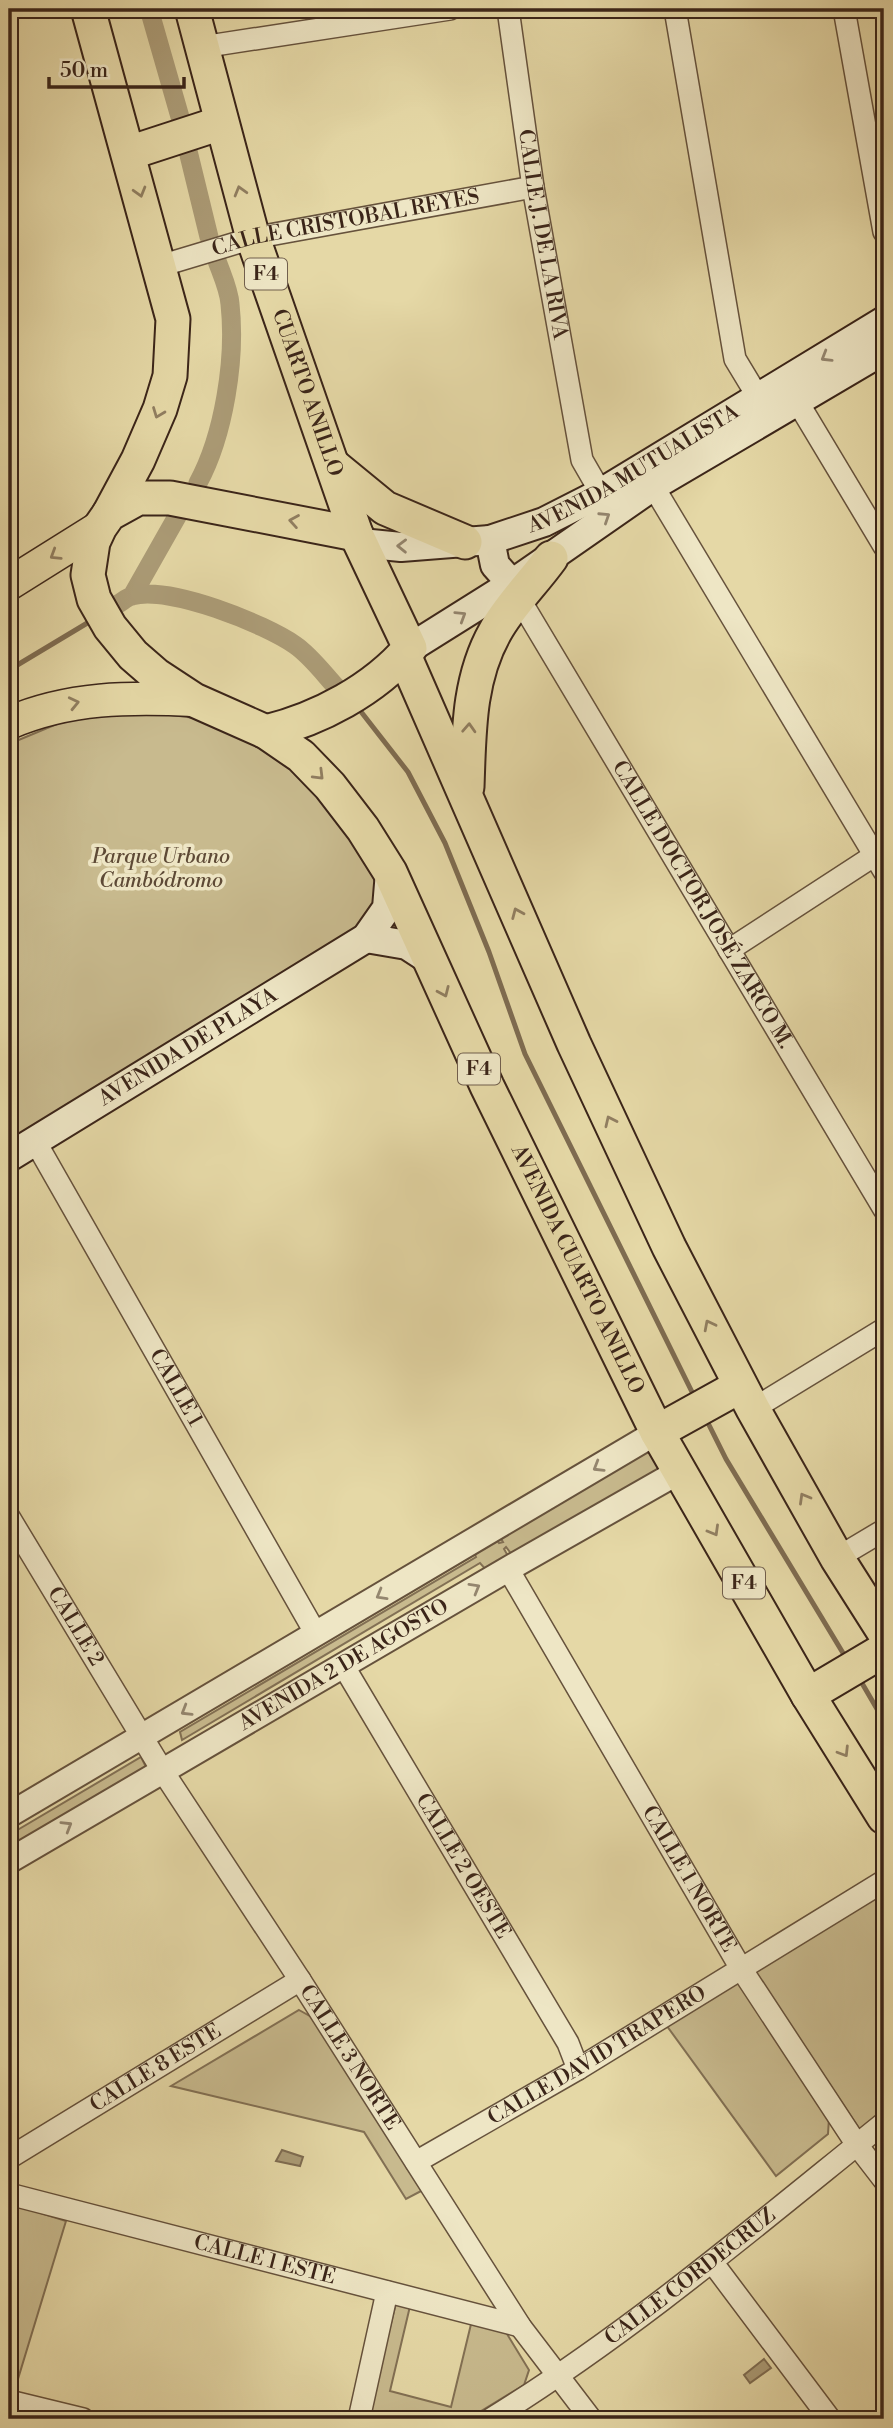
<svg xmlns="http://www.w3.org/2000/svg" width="893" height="2428" viewBox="0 0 893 2428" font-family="'Libre Bodoni',serif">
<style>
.green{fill:#c8ba8e;stroke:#827054;stroke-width:2}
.water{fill:#ab9b76;stroke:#7e6c51;stroke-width:2}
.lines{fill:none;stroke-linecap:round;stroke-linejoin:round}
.stream{stroke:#7e6c51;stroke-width:5}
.canal{stroke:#ab9b76;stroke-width:19}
.minor-casing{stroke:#66523c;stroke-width:24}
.tertiary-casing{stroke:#66523c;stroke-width:28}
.secondary-casing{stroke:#3b2519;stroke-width:32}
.primary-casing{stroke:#3b2519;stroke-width:35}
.trunk-casing{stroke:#3b2519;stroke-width:37}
.minor{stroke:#eee6c5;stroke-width:21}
.tertiary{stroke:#eee6c5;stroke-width:24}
.secondary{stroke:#eee6c5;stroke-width:28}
.primary{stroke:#e5d8a6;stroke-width:32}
.trunk{stroke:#e5d8a6;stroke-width:33}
.oneway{stroke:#907e60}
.oneway2{stroke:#94866f}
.labels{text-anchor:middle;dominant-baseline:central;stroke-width:7;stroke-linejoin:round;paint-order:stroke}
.shield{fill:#eee6c5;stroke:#715f4d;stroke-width:2}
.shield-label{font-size:19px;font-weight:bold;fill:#3b2519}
.street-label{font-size:21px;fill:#3b2519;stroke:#eee6c5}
.park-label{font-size:21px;font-style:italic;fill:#5e4a36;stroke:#eee6c5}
</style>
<rect width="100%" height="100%" fill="#e5d8a6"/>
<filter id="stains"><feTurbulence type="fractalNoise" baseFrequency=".00286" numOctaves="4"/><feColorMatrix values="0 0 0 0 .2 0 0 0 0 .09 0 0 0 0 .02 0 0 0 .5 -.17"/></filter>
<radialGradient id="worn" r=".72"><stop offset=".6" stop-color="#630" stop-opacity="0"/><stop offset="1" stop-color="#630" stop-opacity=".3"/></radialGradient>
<path class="green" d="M88,711H139L195,718L252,743L293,768L376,866L379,892L374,911L358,927L9,1141V744Z
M650,1445L663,1469L513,1556L506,1547L504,1549L508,1556L487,1571L480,1563L182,1740L180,1732L476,1557L474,1552L495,1537L499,1543L503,1542L499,1535Z
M141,1757L146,1767L9,1847V1835Z
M884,1888V2109L860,2130L753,1969Z
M733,1981L743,1984L829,2118L828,2134L776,2176L664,2022Z
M299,2010L315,2019L423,2190L406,2199L364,2132L171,2086Z
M9,2203L66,2221L14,2392L9,2391Z
M397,2299L411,2302L390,2391L451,2407L472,2320L504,2329L529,2370L524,2385L468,2419H367Z"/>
<path class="water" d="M282,2150L303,2157L300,2166L276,2161Z
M764,2359L771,2368L750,2383L744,2375Z"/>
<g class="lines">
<path class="stream" d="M111,609L132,596
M9,670L94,619
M362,713L408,772L445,843L489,952L525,1054L695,1398
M706,1419L726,1459L846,1658
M859,1678L884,1721"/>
<path class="canal" d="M149,9L182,124
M188,151L209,237
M198,483C224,435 236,359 230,304C229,289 221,273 216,258
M132,596L179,513
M118,604C122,602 127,597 132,596C169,585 265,624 295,645C311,656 324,674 337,688"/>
<defs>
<g id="minor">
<path id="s1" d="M508,9L533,187L582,460L601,493"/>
<path d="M675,9L735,359L758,397"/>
<path d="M844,9L884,232"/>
<path d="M202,47L450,9"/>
<path id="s2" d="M160,266L253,238L533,187"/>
<path d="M797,401L884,546"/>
<path d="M653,486L884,871"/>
<path id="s3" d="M520,600L884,1209"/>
<path d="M729,950L875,855"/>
<path id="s4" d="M35,1141L316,1634"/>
<path d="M753,1409L884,1329"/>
<path id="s5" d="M9,1517L162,1770L300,1980L520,2326L591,2419"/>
<path d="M837,1558L884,1530"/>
<path id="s6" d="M508,1569L740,1967L857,2145L884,2180"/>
<path id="s7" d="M343,1665L568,2043L578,2069"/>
<path id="s8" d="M9,2158L300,1980"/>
<path id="s9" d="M416,2162L578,2069L884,1881"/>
<path id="s10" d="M9,2194L520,2326"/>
<path d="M712,2262L830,2419"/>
<path d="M9,2401L83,2419"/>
<path d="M359,2419L387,2292"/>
<path id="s11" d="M491,2419C630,2333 756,2226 884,2123"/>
</g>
<g id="tertiary">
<path d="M9,1815L657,1432"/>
<path id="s12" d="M9,1861L508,1569L680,1471"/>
</g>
<g id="secondary">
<path d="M490,540L495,565L512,584"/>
<path id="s13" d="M361,543L401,547L490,540L544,522L601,493L884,321"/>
<path d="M410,648L512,584L653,486L884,350"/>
<path d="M366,938L407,945L430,960"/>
<path id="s14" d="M9,1157L366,938L387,908L390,872"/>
</g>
<path id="primary" d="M9,584L100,527
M9,723C69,697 130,697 194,700"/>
<g id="trunk">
<path d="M88,9L173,319L170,376L160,409L138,460L109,514"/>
<path id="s15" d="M192,9L253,238L356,534L410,648C374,690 319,719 266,732"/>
<path d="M129,153L221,123"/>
<path d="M335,467L385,508L465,542"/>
<path id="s16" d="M356,534L170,498H138L109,514L100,527L93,542L88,575L94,599L110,627L133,655L156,675L194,700L266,732L301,756L330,786L363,829L390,872L487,1086L657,1432L808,1695L884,1817"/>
<path d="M404,655L574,1044L669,1247L753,1409L837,1558L884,1632"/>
<path d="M467,787C469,734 468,680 495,632C509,606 533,583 551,558"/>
<path d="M657,1432L740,1386"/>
<path d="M808,1695L884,1650"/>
</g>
</defs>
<use href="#minor" class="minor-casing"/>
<use href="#tertiary" class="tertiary-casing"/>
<use href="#secondary" class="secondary-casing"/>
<use href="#primary" class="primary-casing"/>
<use href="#trunk" class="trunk-casing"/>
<use href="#minor" class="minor"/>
<use href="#tertiary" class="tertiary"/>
<use href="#secondary" class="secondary"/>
<use href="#primary" class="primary"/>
<use href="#trunk" class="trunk"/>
</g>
<defs><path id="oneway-chevron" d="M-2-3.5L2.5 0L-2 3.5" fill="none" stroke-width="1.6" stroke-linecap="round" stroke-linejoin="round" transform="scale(1.75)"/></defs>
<g class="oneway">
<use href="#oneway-chevron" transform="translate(240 191) rotate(-106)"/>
<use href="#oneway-chevron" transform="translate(140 192) rotate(74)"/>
<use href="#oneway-chevron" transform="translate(158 413) rotate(111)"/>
<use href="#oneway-chevron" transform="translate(294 521) rotate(-170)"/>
<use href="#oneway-chevron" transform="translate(55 555) rotate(148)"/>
<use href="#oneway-chevron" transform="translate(74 703) rotate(-13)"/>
<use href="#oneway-chevron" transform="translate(469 728) rotate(-87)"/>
<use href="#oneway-chevron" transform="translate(319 775) rotate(45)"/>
<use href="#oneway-chevron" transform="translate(517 913) rotate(-113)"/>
<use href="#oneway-chevron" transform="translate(444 992) rotate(66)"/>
<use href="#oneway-chevron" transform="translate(610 1121) rotate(-115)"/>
<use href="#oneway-chevron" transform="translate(709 1325) rotate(-117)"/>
<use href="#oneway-chevron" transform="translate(804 1498) rotate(-120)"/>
<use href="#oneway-chevron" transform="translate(714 1531) rotate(60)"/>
<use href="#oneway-chevron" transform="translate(844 1752) rotate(58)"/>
</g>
<g class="oneway2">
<use href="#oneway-chevron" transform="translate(826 357) rotate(149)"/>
<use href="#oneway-chevron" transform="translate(605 517) rotate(-33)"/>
<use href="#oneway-chevron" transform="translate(402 546) rotate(-179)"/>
<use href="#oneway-chevron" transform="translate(461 616) rotate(-32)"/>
<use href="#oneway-chevron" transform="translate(598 1467) rotate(149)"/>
<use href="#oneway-chevron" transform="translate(475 1588) rotate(-30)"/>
<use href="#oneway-chevron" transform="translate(381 1595) rotate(150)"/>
<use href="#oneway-chevron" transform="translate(186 1711) rotate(149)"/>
<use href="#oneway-chevron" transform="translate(67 1826) rotate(-31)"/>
</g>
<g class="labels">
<g class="shield">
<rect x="245" y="258.5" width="42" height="31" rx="5"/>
<rect x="458" y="1053.5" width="42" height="31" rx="5"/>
<rect x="723" y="1567.5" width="42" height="31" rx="5"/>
</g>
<g class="shield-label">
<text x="266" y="274">F4</text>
<text x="479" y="1069">F4</text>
<text x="744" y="1583">F4</text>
</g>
<g class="street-label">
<text stroke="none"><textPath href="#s2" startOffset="191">CALLE CRISTOBAL REYES</textPath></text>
<text stroke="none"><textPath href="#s1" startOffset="228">CALLE J. DE LA RIVA</textPath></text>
<text stroke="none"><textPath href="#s15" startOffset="401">CUARTO ANILLO</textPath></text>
<text stroke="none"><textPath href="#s13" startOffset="290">AVENIDA MUTUALISTA</textPath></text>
<text stroke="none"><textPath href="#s3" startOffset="355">CALLE DOCTOR JOSÉ ZARCO M.</textPath></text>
<text stroke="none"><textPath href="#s14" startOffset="210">AVENIDA DE PLAYA</textPath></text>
<text stroke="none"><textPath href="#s16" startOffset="1197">AVENIDA CUARTO ANILLO</textPath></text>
<text stroke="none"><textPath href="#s4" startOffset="284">CALLE 1</textPath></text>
<text stroke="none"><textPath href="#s5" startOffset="128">CALLE 2</textPath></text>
<text stroke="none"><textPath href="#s12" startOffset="388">AVENIDA 2 DE AGOSTO</textPath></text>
<text stroke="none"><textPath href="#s7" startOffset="234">CALLE 2 OESTE</textPath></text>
<text stroke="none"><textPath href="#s6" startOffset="359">CALLE 1 NORTE</textPath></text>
<text stroke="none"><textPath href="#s9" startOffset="210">CALLE DAVID TRAPERO</textPath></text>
<text stroke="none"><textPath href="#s5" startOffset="639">CALLE 3 NORTE</textPath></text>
<text stroke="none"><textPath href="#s8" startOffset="172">CALLE 8 ESTE</textPath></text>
<text stroke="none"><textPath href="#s10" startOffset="264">CALLE 1 ESTE</textPath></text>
<text stroke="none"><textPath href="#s11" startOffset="245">CALLE CORDECRUZ</textPath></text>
</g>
<g class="park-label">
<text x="161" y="857">Parque Urbano<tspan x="161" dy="24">Cambódromo</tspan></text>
</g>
</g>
<rect width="893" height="2428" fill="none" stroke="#e5d8a6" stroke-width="35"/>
<rect x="10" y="10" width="872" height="2407" fill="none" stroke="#3b2519" stroke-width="3.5"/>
<rect x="18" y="18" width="858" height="2393" fill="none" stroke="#3b2519" stroke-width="2"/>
<path d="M49 77v10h135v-10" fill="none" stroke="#3b2519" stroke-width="3.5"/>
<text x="60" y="77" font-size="21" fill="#3b2519" stroke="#eee6c5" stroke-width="5" paint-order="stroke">50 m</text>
<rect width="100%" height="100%" filter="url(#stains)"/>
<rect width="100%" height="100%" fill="url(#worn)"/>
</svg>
